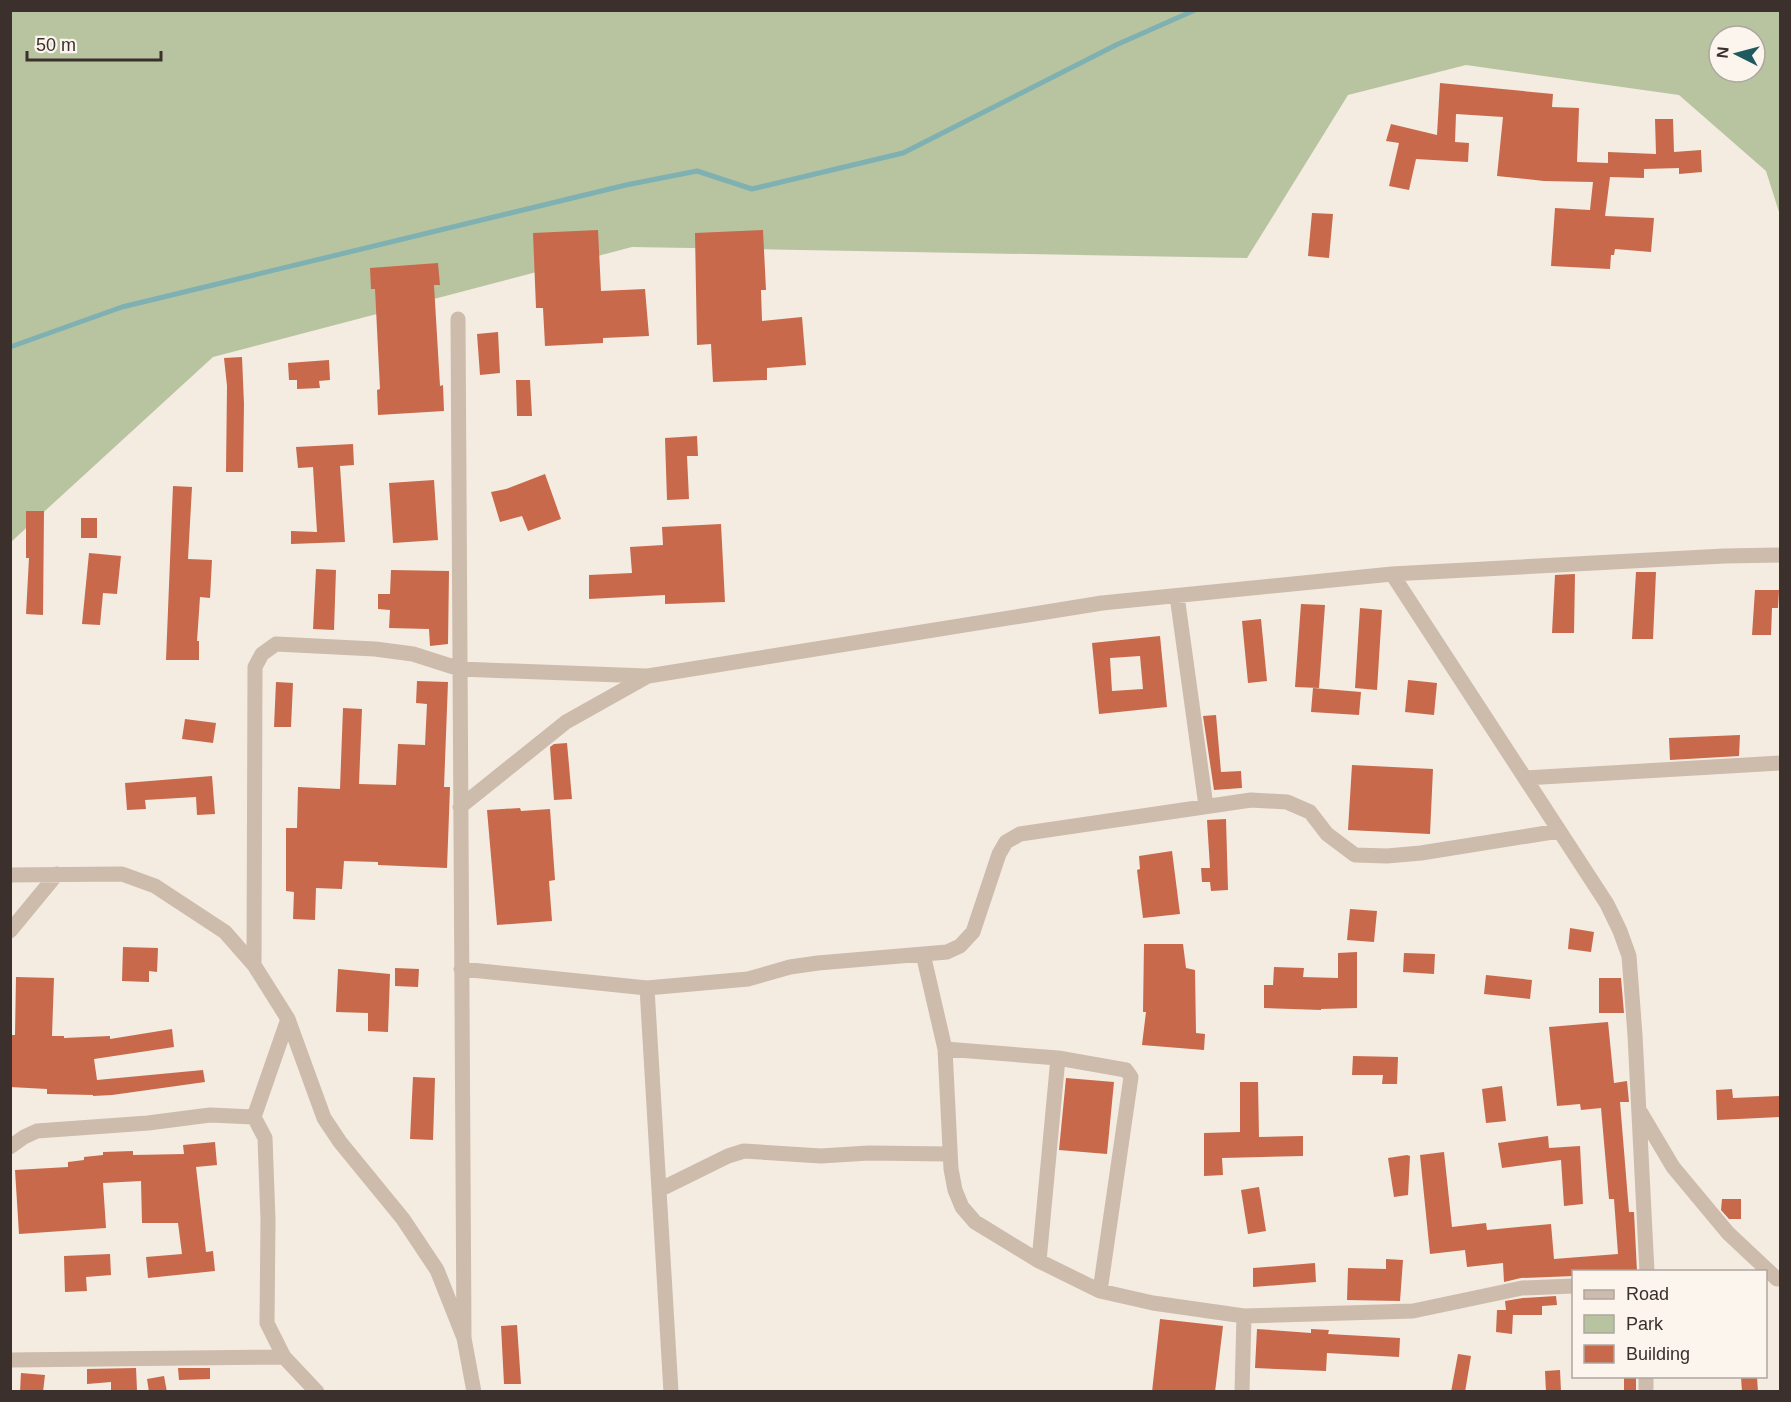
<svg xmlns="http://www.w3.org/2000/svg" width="1791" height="1402" viewBox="0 0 1791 1402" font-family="Arial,sans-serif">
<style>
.green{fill:#b8c4a0;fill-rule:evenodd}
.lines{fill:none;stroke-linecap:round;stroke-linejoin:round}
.stream{stroke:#7fb0b2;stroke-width:5}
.building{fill:#c8694b;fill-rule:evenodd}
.minor{stroke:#cdbbac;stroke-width:15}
</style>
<rect width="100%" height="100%" fill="#f4ebe1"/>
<path class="green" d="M11,11H1780V215L1766,171L1679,95L1466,65L1348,95L1247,258L632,247L213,357L11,542ZM1719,36H1755V72H1719Z"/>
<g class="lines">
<path class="stream" d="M10,347L122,307L626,185L697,171L752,189L903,153L1116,45L1195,10"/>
</g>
<path class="building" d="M1440,83L1553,94L1552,107L1579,108L1577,162L1608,163V152L1656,154L1655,119H1673L1674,152L1701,150L1702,172L1679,174V168L1644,169V178L1610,177L1605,216L1654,218L1651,252L1615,249L1614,255H1611L1610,269L1551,266L1555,208L1590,210L1593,182L1544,181L1497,176L1503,117L1456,114L1455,142L1469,143L1468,162L1416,159L1409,190L1389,186L1399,143L1386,141L1391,124L1437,135Z
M1312,213L1333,214L1329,258L1308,256Z
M598,230L601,291L645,289L649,336L603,338V343L545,346L543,308H536L533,233Z
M763,230L766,290H761L762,321L802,317L806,365L767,368V380L713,382L711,344L697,345L695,233Z
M438,263L440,285H434L440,386L443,385L444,411L378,415L377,390L380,389L375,289H371L370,268Z
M498,332L500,373L480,375L477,334Z
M242,357L244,404L243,472H226L227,386L224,358Z
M329,360L330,380L319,381L320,388L297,389V380H289L288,363Z
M516,380H530L532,416H517Z
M697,436L698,456H687L689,499L667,500L665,438Z
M353,444L354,465L340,466L345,542L291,544V531L317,532L313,467L298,468L296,447Z
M545,474L561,519L528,531L522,516L500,522L491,492L506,489Z
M434,480L438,540L393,543L389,483Z
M173,486L192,487L188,559L212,560L210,598L200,597L197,641H199V660H166Z
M26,511H44L43,615L26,614L29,558H26Z
M81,518H97V538H81Z
M721,524L725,602L665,604V595L589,599V575L632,573L630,547L663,545L662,527Z
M89,553L121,556L117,594L103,593L100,625L82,624Z
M316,569L336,570L334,630L313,629Z
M391,570L449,571L448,644L430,646L429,629L389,628L390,610L378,609V594H390Z
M1636,572H1656L1653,639H1632Z
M1575,574L1574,633H1552L1555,575Z
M1755,590H1779L1778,608H1772L1771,635H1752Z
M1301,604L1325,605L1319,688L1295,687Z
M1360,608L1382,610L1377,690L1355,688Z
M1261,619L1267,681L1248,683L1242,621Z
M1160,636L1167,707L1099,714L1092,643ZM1140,656L1143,689L1112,691L1110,658Z
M1408,680L1437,683L1434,715L1405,712Z
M417,681L448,682L444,787H450L447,868L378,865V862L344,861L342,889L316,888L315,920L293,919L294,892L286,891V828H297L298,787L340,789L343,708L362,709L359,784L396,785L398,744L425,745L427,704L416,703Z
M276,682L293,683L291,727H274Z
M1313,688L1361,692L1359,715L1311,712Z
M1216,715L1221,772L1241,771L1242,788L1214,790L1203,716Z
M185,719L216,723L213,743L182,739Z
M1740,735L1739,756L1670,760L1669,738Z
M567,743L572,799L554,800L550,747L554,744Z
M1352,765L1433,769L1430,834L1348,830Z
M212,776L215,814L197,815L196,797L145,800L146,809L127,810L125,783Z
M520,808L521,811L550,809L555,880L549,881L552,921L497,925L487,810Z
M1226,819L1228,890L1211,891L1210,882H1202L1201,868H1210L1207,820Z
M1172,851L1180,914L1143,918L1137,870L1140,869L1139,856Z
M1350,909L1377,911L1374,942L1347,940Z
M1570,928L1594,932L1591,952L1568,949Z
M1144,944H1183L1186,968L1195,970L1196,1033L1205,1034L1204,1050L1142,1045L1146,1012H1143Z
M123,947L158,948L157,972L149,971V982L122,981Z
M1357,952V1008L1321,1009V1010L1264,1008V985H1273L1274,967L1304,968L1303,977L1338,978V953Z
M1404,953L1435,954L1434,974L1403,972Z
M395,968L419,969L418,987L395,986Z
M338,969L390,974L388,1032L368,1031V1013L336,1012Z
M1486,975L1532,980L1530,999L1484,994Z
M16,977L54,978L52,1036H64V1038L110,1036V1039L172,1029L174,1047L94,1059L97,1080L203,1070L205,1082L112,1095L93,1096V1095L47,1094V1089L10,1087V1035H15Z
M1599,978H1621L1624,1013H1599Z
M1608,1022L1614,1083L1627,1081L1629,1102H1620L1629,1212H1634L1637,1272H1574V1276L1521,1278L1504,1282L1503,1263L1467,1267L1465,1250L1430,1254L1420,1155L1444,1152L1452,1227L1486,1223L1487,1230L1551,1224L1554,1259L1618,1254L1614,1199H1609L1601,1108L1581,1110L1580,1104L1557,1106L1549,1027Z
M1353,1056L1398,1057L1397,1084H1382L1383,1075H1352Z
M413,1077L435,1078L433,1140L410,1139Z
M1066,1078L1114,1082L1107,1154L1059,1150Z
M1240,1082H1258L1259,1137L1303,1136V1156L1222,1158L1223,1175L1204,1176V1133L1240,1132Z
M1502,1086L1506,1121L1486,1123L1482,1089Z
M1732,1089L1733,1098L1780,1096V1117L1717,1120L1716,1090Z
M1548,1136L1549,1148L1580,1146L1583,1204L1564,1206L1561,1160L1502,1168L1498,1143Z
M215,1142L217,1165L196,1167L206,1252L213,1251L215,1271L148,1278L146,1257L182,1254L178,1223H142L141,1181L103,1183L106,1228L19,1234L15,1170L68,1167V1162L84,1160V1157L103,1155V1152L133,1151V1155L184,1154L183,1145Z
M1407,1155L1410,1156L1408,1195L1394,1197L1388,1158Z
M1259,1187L1266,1231L1248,1234L1241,1190Z
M1722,1199H1741V1219H1729L1721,1210Z
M110,1254L111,1275L86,1277L87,1291L65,1292L64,1256Z
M1386,1259L1403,1260L1400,1301L1347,1300L1348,1268L1386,1269Z
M1315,1263L1316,1282L1253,1287V1268Z
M1556,1296L1557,1305L1542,1306V1315H1513L1512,1334L1496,1332L1497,1310H1506L1505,1301L1523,1298Z
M1160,1319L1223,1326L1215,1392H1152Z
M517,1325L521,1384H504L501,1326Z
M1257,1329L1311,1333V1329L1329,1330L1328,1334L1400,1338L1399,1357L1327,1353L1326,1371L1255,1368Z
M1458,1354L1471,1356L1465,1392H1451Z
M136,1368L137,1390L111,1391V1382L87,1384V1369Z
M178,1368H210V1379L179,1380Z
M1560,1370L1561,1392H1546L1545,1371Z
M21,1373L45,1375L43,1392H20Z
M164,1376L167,1392H149L147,1379Z
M1624,1377H1636V1392H1624Z
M1741,1377H1757L1758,1392H1742Z"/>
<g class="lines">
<path class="minor" d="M458,319L464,1338
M1392,574L1607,904L1620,931L1629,956L1635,1035L1647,1272
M1177,596L1206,806
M1525,778L1780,763
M460,807L566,722L648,676L1102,603L1392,574L1724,556L1780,555
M10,875L122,874L155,886L225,932L254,965L288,1019L324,1118L340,1142L403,1219L437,1270L464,1338L474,1392
M10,931L57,874
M923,954L945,1049L951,1169L955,1190L962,1207L975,1222L1039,1261L1100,1291L1153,1303L1244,1316L1413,1311L1522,1288L1574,1286
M254,965L255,667L262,654L276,644L375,649L413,654L460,669L646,676
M461,969L647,988L748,979L790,967L818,963L947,952L960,946L973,932L999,854L1006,842L1020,834L1251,800L1287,802L1310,812L1327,834L1355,855L1387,856L1421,853L1559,831
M647,988L671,1392
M288,1019L254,1117L265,1138L268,1220L267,1323L284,1357L317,1392
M945,1049L1058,1058L1126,1070L1131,1077L1100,1291
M1641,1113L1673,1167L1728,1233L1777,1279
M10,1147L24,1137L37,1131L148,1123L210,1115L254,1117
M659,1190L728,1156L744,1151L821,1156L869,1153L950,1154
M1039,1261L1058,1058
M10,1360L284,1357
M1242,1392L1244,1316
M1646,1392V1376"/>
</g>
<rect width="1791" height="1402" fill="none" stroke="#3b302b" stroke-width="24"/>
<rect x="1572" y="1270" width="195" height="108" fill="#fbf5ee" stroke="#aea6a0" stroke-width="1.5"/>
<rect x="1584" y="1290" width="30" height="9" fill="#cdbbac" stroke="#aea6a0" stroke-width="1.5"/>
<text x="1626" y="1300" font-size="18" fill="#3b302b">Road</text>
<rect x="1584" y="1315" width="30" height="18" fill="#b8c4a0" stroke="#aea6a0" stroke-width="1.5"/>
<text x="1626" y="1330" font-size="18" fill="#3b302b">Park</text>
<rect x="1584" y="1345" width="30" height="18" fill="#c8694b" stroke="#aea6a0" stroke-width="1.5"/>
<text x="1626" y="1360" font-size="18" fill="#3b302b">Building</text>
<g transform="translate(1737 54) rotate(276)"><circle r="28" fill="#fbf5ee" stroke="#aea6a0" stroke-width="1.5"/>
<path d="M0-4.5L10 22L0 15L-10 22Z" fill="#1f5a5e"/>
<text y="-9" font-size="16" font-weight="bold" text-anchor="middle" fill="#3b302b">N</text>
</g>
<path d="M27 51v9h134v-9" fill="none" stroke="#3b302b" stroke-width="3"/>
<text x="36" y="51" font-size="18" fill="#3b302b" stroke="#fbf5ee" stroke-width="4.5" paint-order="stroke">50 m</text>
</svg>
